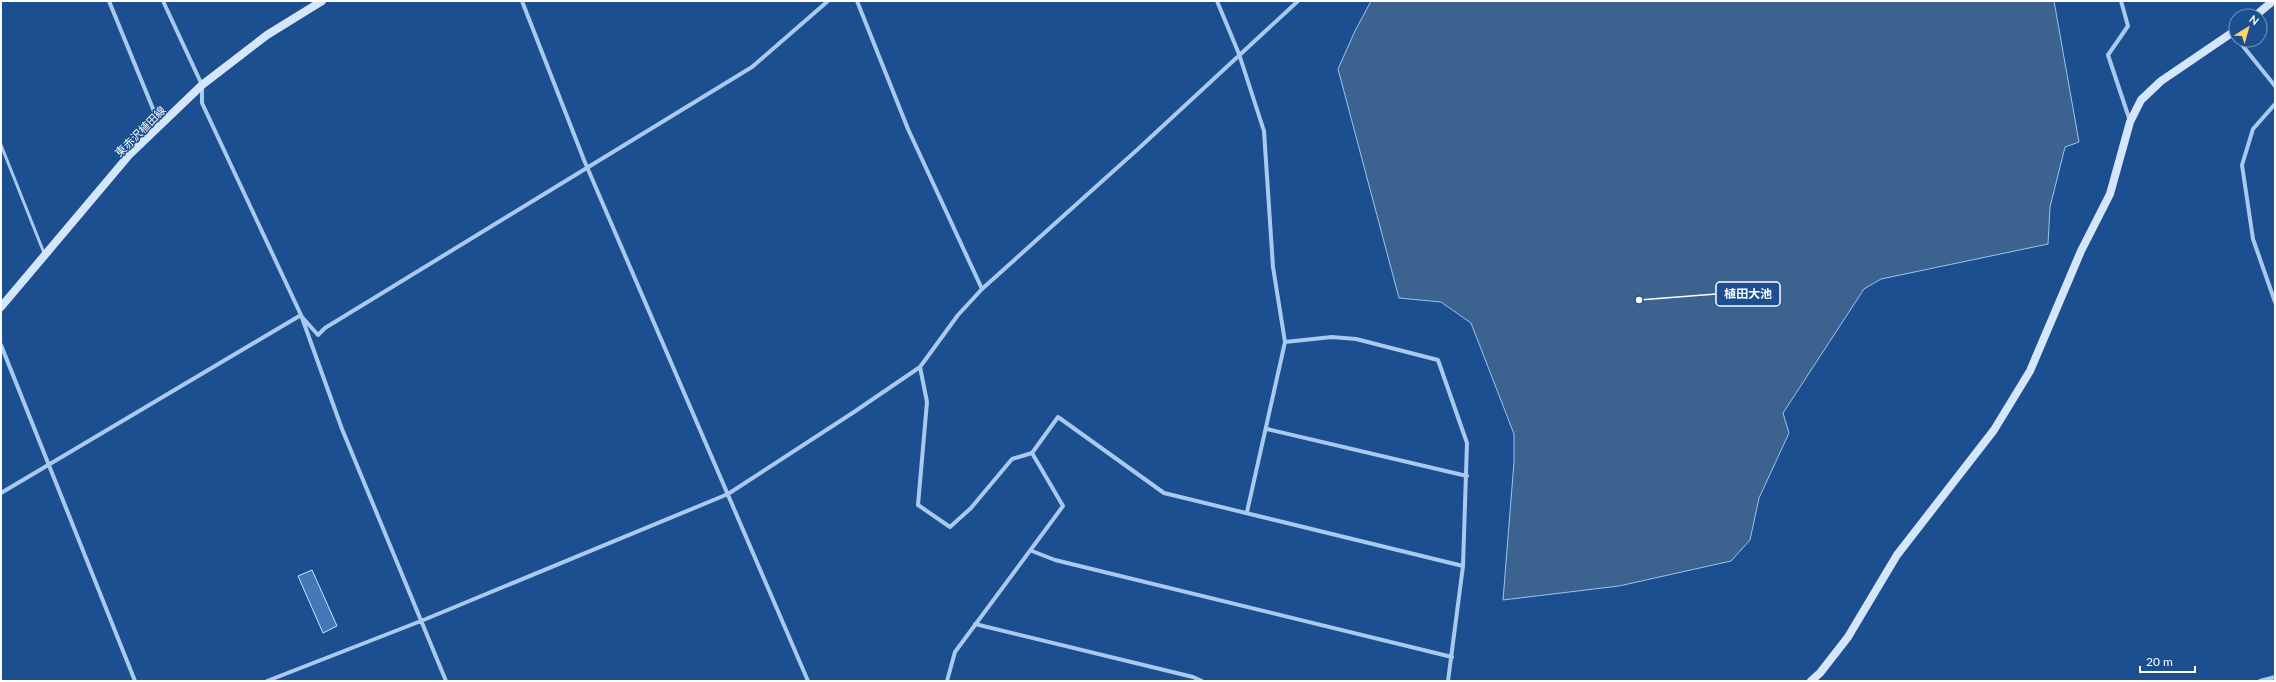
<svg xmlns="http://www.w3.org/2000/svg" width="2276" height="682" viewBox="0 0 2276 682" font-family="Lato,'Noto Sans JP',sans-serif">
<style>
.water{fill:#3c6290;stroke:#9cc4f0}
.building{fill:#4478b7;stroke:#cfe3fa}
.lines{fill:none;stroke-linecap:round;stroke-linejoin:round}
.lane{stroke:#a9c9ee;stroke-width:3}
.street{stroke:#a9c9ee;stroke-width:4}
.secondary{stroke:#d6e6fa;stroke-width:8}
.labels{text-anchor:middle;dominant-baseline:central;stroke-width:3;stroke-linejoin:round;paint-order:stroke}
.street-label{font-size:11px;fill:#fff;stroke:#1b4f8f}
.leader{fill:none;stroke:#fff;stroke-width:1.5}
.callout-dot{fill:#fff;stroke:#1b4f8f;stroke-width:1.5}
.callout{fill:#1b4f8f;stroke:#fff;stroke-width:1.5}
.callout-label{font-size:12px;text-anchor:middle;font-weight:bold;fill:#fff}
</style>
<rect width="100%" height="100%" fill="#1b4f8f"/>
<path class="water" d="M1371,1H2054L2079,142L2065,147L2050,207L2048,244L1881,279L1864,289L1783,413L1789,433L1759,498L1750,540L1731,561L1619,586L1503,600L1514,462V434L1471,323L1441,302L1399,298L1338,69L1355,31Z"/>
<path class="building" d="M312,570L337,626L323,633L298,576Z"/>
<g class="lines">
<path class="lane" d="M1,145L44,253"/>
<path class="street" d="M109,1L160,126
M163,1L202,85V103L301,315L342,429L446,681
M522,1L584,160L808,681
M857,1L908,129L982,289
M1217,1L1239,54L1264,131L1273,267L1285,342L1247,512
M2121,1L2128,26L2108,55L2130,121
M2238,40L2275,86
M2275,104L2253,129L2242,165L2253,239L2275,302
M302,317L318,335L325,328L752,67L828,1
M1285,342L1332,337L1356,339L1438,360L1467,443L1463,566L1448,681
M1,345L135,681
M920,367L927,402L918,505L950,527L971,508L1012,459L1032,453L1058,417L1164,493L1463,566
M1267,429L1467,476
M1,493L301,315
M1032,551L1055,560L1452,657
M975,624L1193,677L1202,681
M267,681L421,621L728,494L854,412L920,367L958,315L982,289L1138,149L1298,1
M947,681L955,652L1063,506L1032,453
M2260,681L2275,677"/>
<path class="secondary" d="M2255,16L2273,1
M1,307L130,154L202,85L267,35L322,1
M1811,681L1820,673L1848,637L1897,555L1994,430L2030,371L2081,251L2110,194L2130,122L2141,100L2161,81L2236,30"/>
</g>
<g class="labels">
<g class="street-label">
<text transform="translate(140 131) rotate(-45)">東赤沢植田線</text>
</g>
</g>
<path class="leader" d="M1639 300L1716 294"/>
<circle class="callout-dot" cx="1639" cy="300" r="4"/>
<rect class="callout" x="1716" y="282" width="64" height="24" rx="4"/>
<g class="callout-label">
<text x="1748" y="298">植田大池</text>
</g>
<rect width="2276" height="682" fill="none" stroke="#ffffff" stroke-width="4"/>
<g transform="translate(2248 28) rotate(37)"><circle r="19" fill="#1b4f8f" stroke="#7695bc"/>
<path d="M0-3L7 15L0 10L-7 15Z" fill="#ffd166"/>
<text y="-6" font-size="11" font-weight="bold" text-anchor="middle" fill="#ffffff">N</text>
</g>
<path d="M2140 666v6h55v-6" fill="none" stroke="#ffffff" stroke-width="2"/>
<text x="2146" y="666" font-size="12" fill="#ffffff" stroke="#1b4f8f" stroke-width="3" paint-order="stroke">20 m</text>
</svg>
